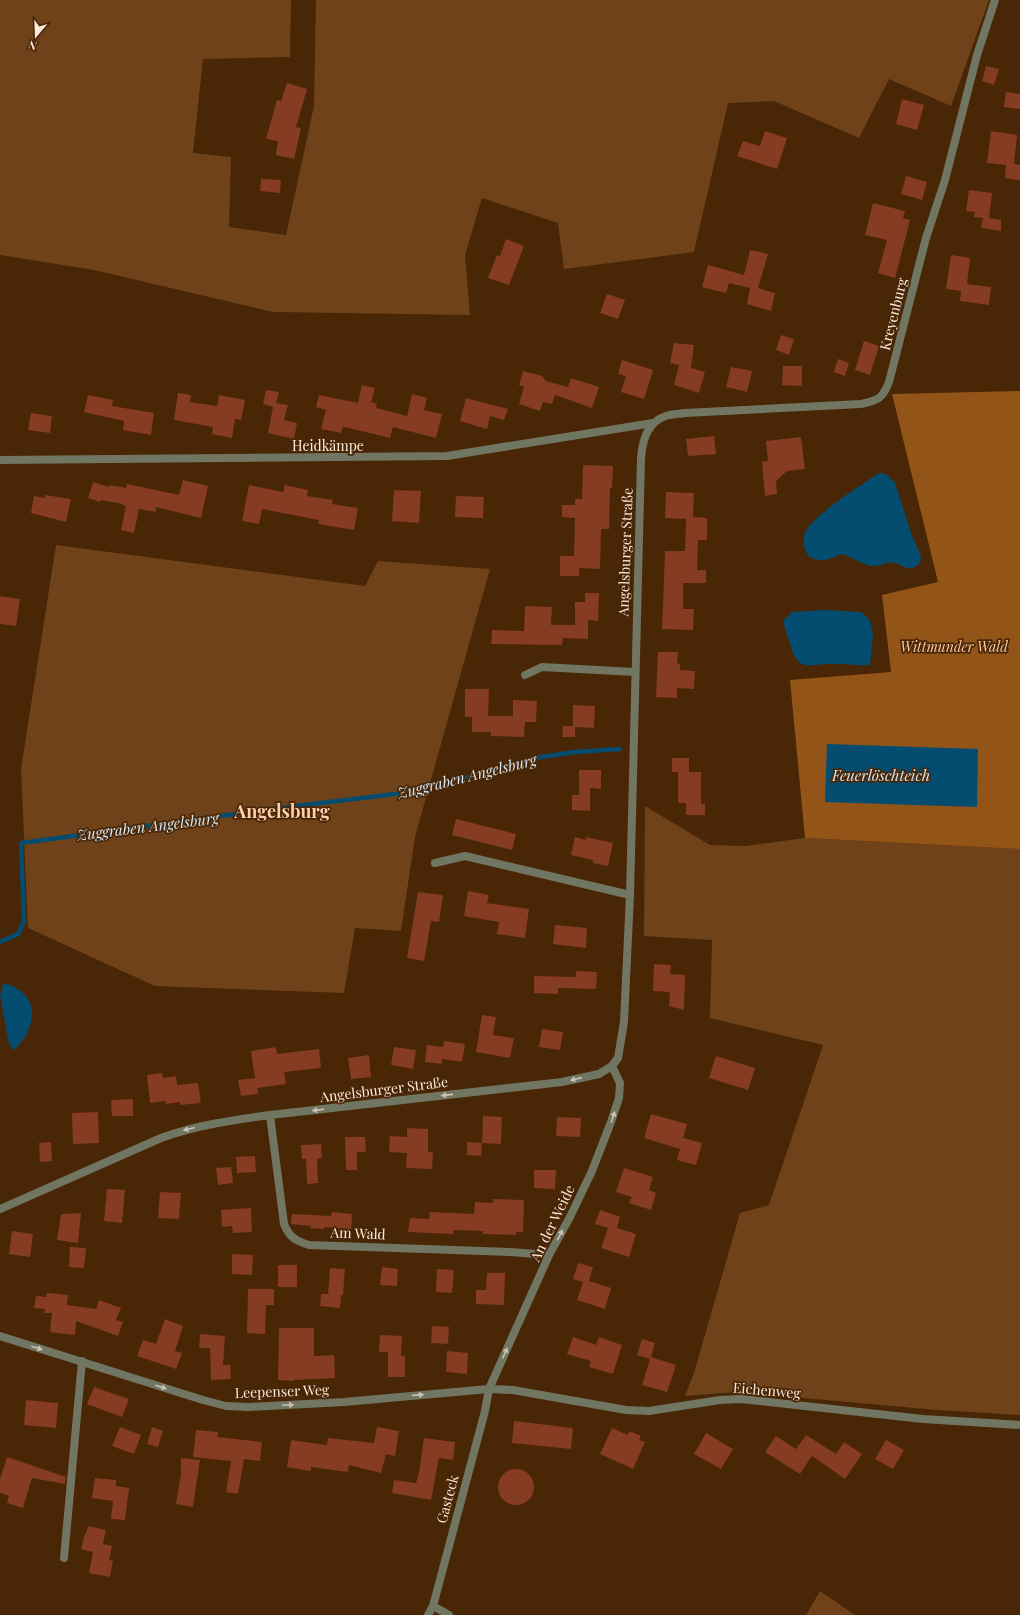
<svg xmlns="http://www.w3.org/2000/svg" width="1020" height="1615" viewBox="0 0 1020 1615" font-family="'Playfair Display',serif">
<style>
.green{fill:#704219}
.forest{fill:#935418}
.water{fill:#044d71}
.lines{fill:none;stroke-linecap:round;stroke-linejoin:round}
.stream{stroke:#044d71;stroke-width:4.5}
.building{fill:#863b23}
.minor{stroke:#717662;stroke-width:8}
.oneway{fill:#cbc1b2}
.labels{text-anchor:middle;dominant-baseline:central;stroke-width:3.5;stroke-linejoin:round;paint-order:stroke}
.street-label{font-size:14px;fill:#fceadd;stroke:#482606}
.park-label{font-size:14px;font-style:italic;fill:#ffc89e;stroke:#482606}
.water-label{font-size:15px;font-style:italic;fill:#d3e6f4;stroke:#482606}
.district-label{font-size:18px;font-weight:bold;fill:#fccfae;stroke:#482606}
</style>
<rect width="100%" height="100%" fill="#482606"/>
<path class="green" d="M0,0H291L290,57L203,59L193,153L231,157L229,227L286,235L314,106L316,0H989L951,106L889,79L859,138L774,101L728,103L694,252L564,269L558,223L482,198L465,255L470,315L273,312L94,270L0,255Z
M56,545L365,586L378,561L490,569L415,837L401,931L355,928L344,993L155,986L28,928L21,769Z
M645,806L710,845L746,846L805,838L1020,849V1415L937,1410L736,1392L685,1396L694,1373L740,1213L769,1205L823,1045L710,1018L712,940L644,936Z
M820,1591L855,1615H806Z"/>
<path class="forest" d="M1020,391V849L805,838L790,680L891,672L882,595L938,582L892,394Z"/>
<path class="water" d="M879,473L886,474L895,483L912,536L921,556L920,563C909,573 907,567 895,563C888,561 879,567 871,566C861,564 852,557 842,554C831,558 821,564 810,557C807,555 805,550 804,546C804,541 803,535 806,531C815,514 861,485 879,473Z
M825,610L861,612L870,620L873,634L870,665C855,666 841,663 826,664C819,664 805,668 799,662C792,655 786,631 783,621L792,612Z
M827,744L978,749L977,807L825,802Z
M3,984C10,984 14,986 20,991C42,1006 30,1036 14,1050L9,1045L0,995Z"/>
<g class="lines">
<path class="stream" d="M0,942L18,934L24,921L21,843L272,809L403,793L442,785L529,759L574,752L620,749"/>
</g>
<path class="building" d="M986,66L999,69L994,85L982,81Z
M287,83L307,89L296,127L301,128L294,159L276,155L278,141L266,139L277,100L281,101Z
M1006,92L1020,94V109L1004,107Z
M902,99L924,105L917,130L896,124Z
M765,131L787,138L777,169L737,156L743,141L760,146Z
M991,131L1017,135L1014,164L1020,165V180L1005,178L1006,165L987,163Z
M906,176L927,182L922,200L901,194Z
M261,179L281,180L280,193L260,191Z
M969,190L992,193L989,218L1001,220V231L981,228L983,218L974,217L975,212L966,211Z
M873,203L905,211L903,218L910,220L895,278L878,273L887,240L865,235Z
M506,239L524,246L509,285L488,278L497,255L500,256Z
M750,250L768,254L758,288L775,293L771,311L747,304L750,288L729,283L726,293L702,287L708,265L744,275Z
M951,255L970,258L967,284L991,287L989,305L960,301L961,291L946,289Z
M607,294L625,300L618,319L600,313Z
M781,335L794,339L789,355L776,350Z
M864,341L879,346L870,375L855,370Z
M674,343L694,345L691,368L705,372L699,393L674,385L679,365L670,363Z
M838,359L849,363L845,376L834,372Z
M622,360L653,370L644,399L621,392L626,376L618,374Z
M783,366H802V386L782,385Z
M731,367L752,371L747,392L726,387Z
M523,371L542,376L546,381L568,387L571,378L599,387L592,408L555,395L552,404L543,402L540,411L519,404L524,387L519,385Z
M362,385L375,388L371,402L377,404L376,408L407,416L412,394L427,398L424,410L442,414L436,438L393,427L390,438L345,427H343L341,433L321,429L326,410L316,407L319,395L358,403Z
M266,390L279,392L276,403L288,405L284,420L297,423L294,439L268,433L273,407L263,404Z
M178,393L191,395L190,402L217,406L219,395L245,400L241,420L235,419L232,438L212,434L213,427L174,420Z
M88,395L113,400L112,406L154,413L151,435L123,430L124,421L84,412Z
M466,398L508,409L504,420L490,416L487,429L460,421Z
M31,413L52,416L50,433L28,430Z
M714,436L716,454L688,456L686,439Z
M801,437L805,469L787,471L776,481L777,494L765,496L762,462L768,461L766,441Z
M583,465L613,466L612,488H610L609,529H601L600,569L579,568V576H560V556H574L575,518L562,517V505H575V499H582Z
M183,480L208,486L201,518L156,507V512L139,509L134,533L121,530L126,506L122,505L123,504L101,500L100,502L88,498L93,482L109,487V485L126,488L127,484L179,495Z
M249,485L283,492L285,485L308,490L307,496L333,500L332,504L358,508L354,530L318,524L319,520L262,509L259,524L242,521Z
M394,490L421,491L419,523L392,521Z
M666,492L694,493L693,517L707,518V540H698L697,570H706V583H683V609H694L693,630L662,629L665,551H685L686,519L665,518Z
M45,495L71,499L66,522L31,513L34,496L45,498Z
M456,496L484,497L483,518L455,517Z
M585,593H599L598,621L588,620V639L563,638L562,645L491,644L492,630L524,631L525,606L552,607L551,625H575V602H585Z
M0,596L20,599L16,626L0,624Z
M658,652H678L677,663L680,664V670L695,671L694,689L677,688V698L656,697Z
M465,689H489L488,716H513V700L537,701L536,722H525L524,737L491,736V732H472V717H465Z
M573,705L595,706L594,728L575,727V737H562L563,726H573Z
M672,758H689V772H701V804H705V815H686V803H678V772H672Z
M579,770H601V789L590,788V811L572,810V795H579Z
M456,819L516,834L512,850L452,835Z
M575,837L586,840V837L613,843L608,866L593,863V860L571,855Z
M468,891L489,895L487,903L529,909L525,938L497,934L499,922L464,916Z
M418,892L443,895L439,922L431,921L424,961L407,958Z
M555,925L587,928L586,948L553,944Z
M654,964L671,965L670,974L685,975L684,1010L669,1006L670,992L653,991Z
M576,971L597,972L596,989L558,988V994L534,993V976L576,977Z
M482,1015L496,1017L493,1035L514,1038L510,1058L476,1052Z
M542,1029L563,1032L560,1050L539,1047Z
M444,1041L465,1044L462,1062L442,1059V1064L425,1062L427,1045L443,1047Z
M276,1047L277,1054L319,1049L321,1068L284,1072L286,1084L257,1088L258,1094L241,1096L238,1080L255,1078L251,1051Z
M394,1047L416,1050L413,1069L391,1065Z
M369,1055L371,1077L351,1079L348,1058Z
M716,1056L755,1068L748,1090L709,1078Z
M162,1073L163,1078L176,1076L177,1085L198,1083L201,1103L180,1105V1102L166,1104L165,1101L150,1103L147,1075Z
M133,1099V1116H112L111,1100Z
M98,1112L99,1143L73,1144L72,1113Z
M651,1114L687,1124L683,1138L702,1143L696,1165L677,1160L680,1149L644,1138Z
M483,1116L502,1117L501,1144L482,1143Z
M557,1117L581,1118L580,1137L556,1136Z
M407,1128L428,1129V1152H433L432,1169L406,1168L407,1153L389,1152L390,1136L407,1137Z
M345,1137H365L366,1152H357V1170H346Z
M51,1142L52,1161L40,1162L39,1143Z
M467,1142L482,1143L481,1156L467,1155Z
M321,1144L322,1158L317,1159L318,1183L307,1184L306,1159H302L301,1145Z
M255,1156L256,1172L237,1173L236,1157Z
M231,1167L233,1183L218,1185L216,1168Z
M624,1168L653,1177L649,1190L656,1193L651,1210L629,1203L632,1197L616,1192Z
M534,1170H556L555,1189L534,1188Z
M107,1189L125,1190L122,1223L104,1221Z
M160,1192L181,1193L179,1219L158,1218Z
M493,1199L524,1200L523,1232H516V1235L483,1234V1231L454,1230L453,1234L408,1232L410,1218L429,1219L430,1212L474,1214L475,1202L493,1203Z
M251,1208L252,1232L233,1233L232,1226L222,1227L221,1210Z
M600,1210L620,1217L617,1228L636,1234L629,1257L601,1248L608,1228L595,1224Z
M332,1212L352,1214L351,1229L324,1227V1229L310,1228L311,1226L291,1224L292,1214L331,1216Z
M81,1213L78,1243L57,1240L61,1214Z
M12,1231L33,1234L30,1257L9,1254Z
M70,1247L86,1248L84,1268L69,1267Z
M232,1254L253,1255L252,1275L232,1274Z
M578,1263L593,1267L589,1281L611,1288L605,1309L577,1300L583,1282L573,1279Z
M278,1265H297V1287H278Z
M382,1267L398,1269L397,1286L380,1285Z
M330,1268L345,1269L343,1295H341L340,1308L320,1306L321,1294H328Z
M437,1269L454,1270L452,1293L436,1292Z
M487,1273H505L504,1305L476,1304V1290H486Z
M248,1289H274V1305H266L265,1334L247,1333Z
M47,1293L68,1295L67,1305L96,1309L99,1300L121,1308L116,1320L123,1322L118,1336L76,1321L75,1335L50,1332L52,1313H44L45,1309L34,1308L36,1296L46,1297Z
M165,1319L183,1326L175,1351L182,1353L176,1369L137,1356L143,1340L156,1344Z
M432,1326L449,1327L448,1344L431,1343Z
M279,1328H314V1356L334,1355L335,1378L294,1380V1381L278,1380Z
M200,1334L225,1336L223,1365H230L231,1379L211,1380L210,1348H199Z
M380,1335L402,1336L401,1356H405V1377H388V1352H379Z
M573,1337L596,1345L599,1337L622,1345L613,1374L589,1367L591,1361L567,1354Z
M642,1339L655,1343L651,1357L676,1365L667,1392L642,1385L650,1359L637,1355Z
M447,1351L468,1353L467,1374L446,1372Z
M94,1387L129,1399L122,1417L87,1404Z
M26,1400L58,1403L56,1428L24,1425Z
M514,1421L573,1428L571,1449L512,1443Z
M120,1427L141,1435L134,1454L112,1446Z
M152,1427L163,1431L158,1447L147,1444Z
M377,1427L399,1431L395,1456L386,1454L381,1473L349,1465L348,1472L311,1467V1471L287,1467L291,1440L327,1445L328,1438L374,1443Z
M612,1428L628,1435L629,1431L641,1436L639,1440L645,1442L633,1469L600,1454Z
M196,1430L218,1432L217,1437L262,1442L260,1461L244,1459L238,1494L226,1492L231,1461L193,1457Z
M706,1433L733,1449L721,1469L694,1454Z
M806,1435L836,1454L844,1442L862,1454L845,1479L812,1456L800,1474L765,1452L776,1436L796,1449Z
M424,1438L455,1442L453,1460L439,1458L431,1500L392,1493L394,1480L416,1483L419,1472Z
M886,1440L904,1450L893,1469L875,1459Z
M7,1457L66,1477L65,1484L32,1478L23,1508L7,1503L9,1496L0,1493V1479Z
M181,1458L200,1460L193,1507L176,1504L181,1474Z
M498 1487a18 18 0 1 1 36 0a18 18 0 1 1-36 0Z
M95,1478L116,1480V1486L129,1488L125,1520L111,1519L113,1501L92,1498Z
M88,1526L106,1530L103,1544L112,1546L109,1560L113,1561L110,1577L89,1573L93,1552L81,1549L85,1534H86Z"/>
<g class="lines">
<path class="minor" d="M0,460L447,456L653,423
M525,675L542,667L635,672
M435,863L465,856L630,895
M270,1115L284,1224C289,1237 296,1241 309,1245L510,1252L549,1255
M0,1209L161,1138C197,1125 233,1120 270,1115L562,1082L599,1074L612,1066L618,1058L624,1022L630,895L641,459C642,441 647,422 666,416C672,414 679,414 685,413L861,404C879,400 882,399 889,382L926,238L945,180L977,55L995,0
M0,1336L203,1400L226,1406L248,1407L344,1402L489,1389L513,1390L626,1410L649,1411L720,1400L741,1399L923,1419L1020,1425
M64,1558L82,1361
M433,1606L449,1615
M428,1615L433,1606L485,1411L489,1389L549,1255L570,1217L592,1171L611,1122L619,1098L620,1083L612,1066"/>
</g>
<defs><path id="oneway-solid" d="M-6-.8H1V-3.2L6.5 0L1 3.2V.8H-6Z"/></defs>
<g class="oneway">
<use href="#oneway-solid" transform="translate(576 1079) rotate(167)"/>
<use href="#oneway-solid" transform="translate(447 1095) rotate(174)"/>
<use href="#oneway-solid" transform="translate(318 1110) rotate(173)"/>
<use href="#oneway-solid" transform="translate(613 1117) rotate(-72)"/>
<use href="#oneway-solid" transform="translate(189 1129) rotate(166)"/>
<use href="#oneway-solid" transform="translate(560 1235) rotate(-62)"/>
<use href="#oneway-solid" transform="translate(37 1348) rotate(17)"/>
<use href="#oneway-solid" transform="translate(505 1353) rotate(-66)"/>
<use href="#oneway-solid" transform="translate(161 1387) rotate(18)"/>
<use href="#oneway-solid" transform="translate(418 1395) rotate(-5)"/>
<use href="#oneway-solid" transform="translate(288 1405) rotate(-3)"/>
</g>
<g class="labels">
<g class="street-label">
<text transform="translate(893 314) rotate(-76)">Kreyenburg</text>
<text x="328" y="445">Heidkämpe</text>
<text transform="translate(625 552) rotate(-88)">Angelsburger Straße</text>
<text transform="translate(384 1089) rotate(-7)">Angelsburger Straße</text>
<text transform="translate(552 1223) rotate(-64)">An der Weide</text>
<text transform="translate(358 1233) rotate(2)">Am Wald</text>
<text transform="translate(767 1390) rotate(5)">Eichenweg</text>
<text transform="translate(282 1391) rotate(-2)">Leepenser Weg</text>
<text transform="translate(447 1499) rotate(-75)">Gasteck</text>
</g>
<g class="park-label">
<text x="954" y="646">Wittmunder Wald</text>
</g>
<g class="water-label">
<text x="881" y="775">Feuerlöschteich</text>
<text transform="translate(467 776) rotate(-14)">Zuggraben Angelsburg</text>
<text transform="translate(148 826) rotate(-7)">Zuggraben Angelsburg</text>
</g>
<g class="district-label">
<text x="282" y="811">Angelsburg</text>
</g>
</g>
<g transform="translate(36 36) rotate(199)" stroke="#482606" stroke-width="3" paint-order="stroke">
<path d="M0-3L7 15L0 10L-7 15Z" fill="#fceadd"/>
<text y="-6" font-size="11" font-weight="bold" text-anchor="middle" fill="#fceadd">N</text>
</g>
</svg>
